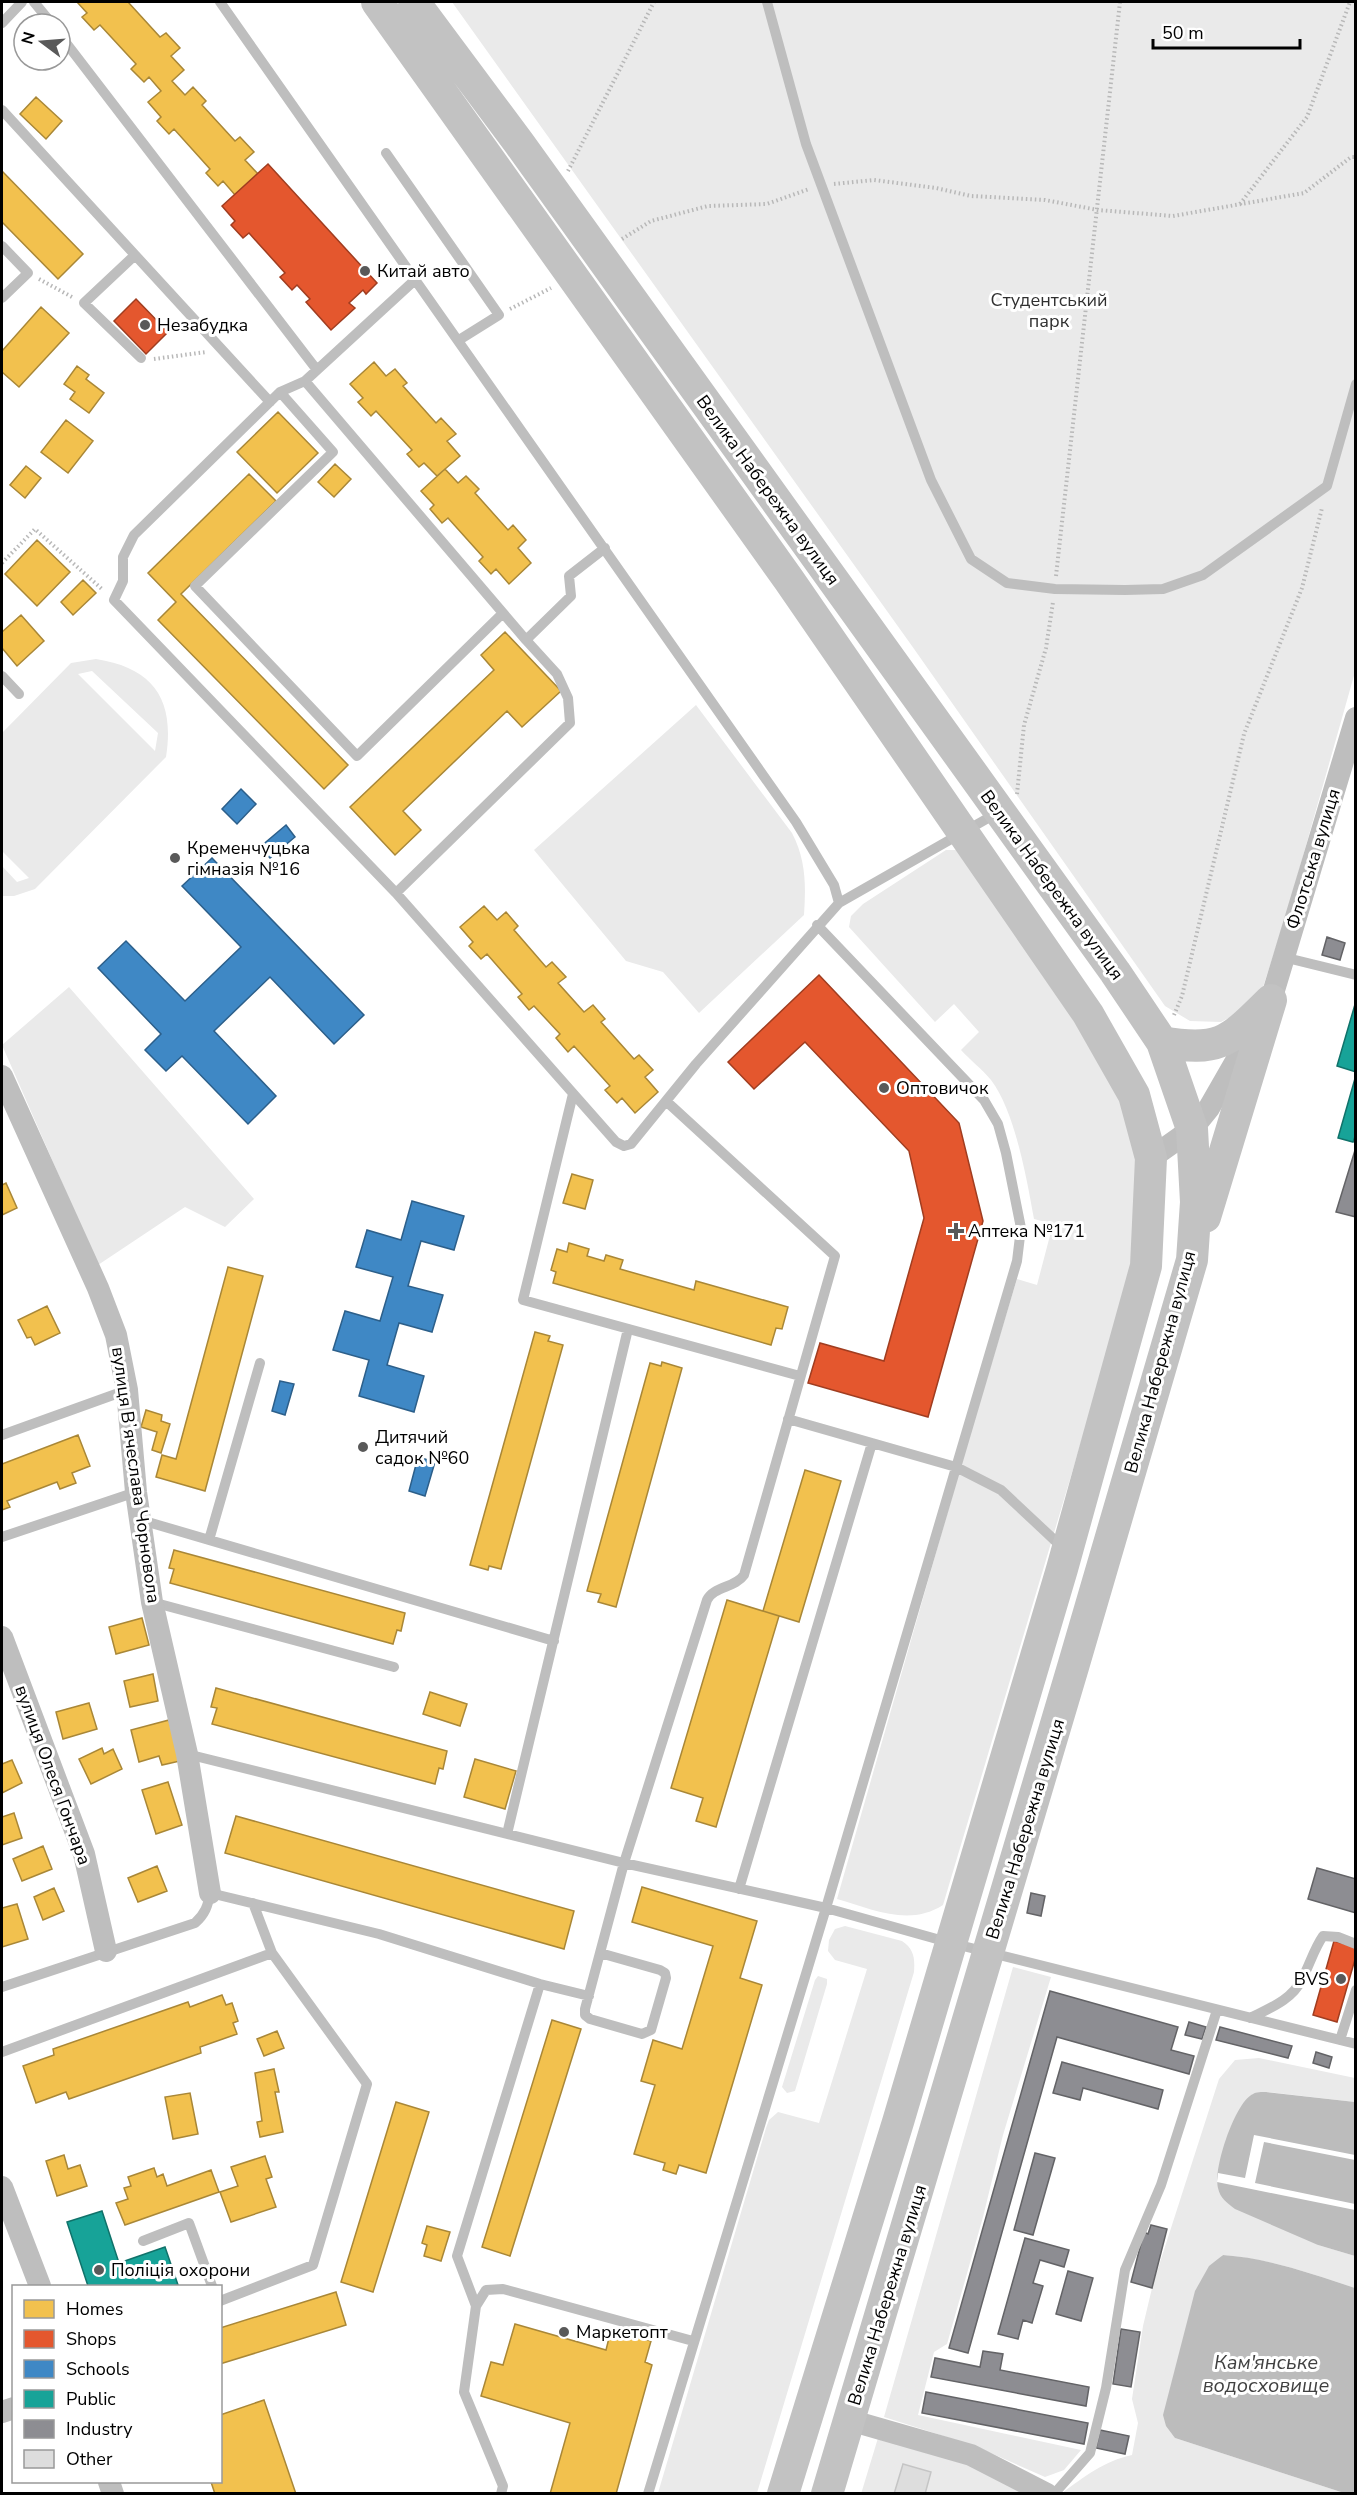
<svg xmlns="http://www.w3.org/2000/svg" width="1357" height="2495" viewBox="0 0 1357 2495" font-family="'Nunito Sans',sans-serif">
<style>
.green{fill:#eaeaea;fill-rule:evenodd}
.water{fill:#bcbcbc}
.pier{fill:#fff}
.homes{fill:#f2c14e;stroke:#a98737;stroke-width:1.5}
.shops{fill:#e4572e;stroke:#a03d20;stroke-width:1.5}
.schools{fill:#3f88c5;stroke:#2c5f8a;stroke-width:1.5}
.public{fill:#17a398;stroke:#10726a;stroke-width:1.5}
.industry{fill:#8d8d92;stroke:#636366;stroke-width:1.5}
.building{fill:#ddd;stroke:#c5c5c5;stroke-width:1.5}
.lines{fill:none;stroke-linecap:round;stroke-linejoin:round}
.path{stroke:#b8b8b8;stroke-width:4;stroke-dasharray:1.5 3;stroke-linecap:butt}
.lane{stroke:#bebebe;stroke-width:10}
.street{stroke:#bebebe;stroke-width:22}
.secondary{stroke:#c2c2c2;stroke-width:32}
.poi-dot{fill:#595959;stroke:#fff;stroke-width:2}
.labels{text-anchor:middle;dominant-baseline:central;stroke-width:6;stroke-linejoin:round;paint-order:stroke}
.poi-label{font-size:18px;fill:#000;stroke:#fff;text-anchor:start}
.park-label{font-size:18px;fill:#303030;stroke:#fff}
.street-label{font-size:18px;fill:#000;stroke:#fff}
.water-label{font-size:20px;font-style:italic;fill:#414141;stroke:#fff}
</style>
<rect width="100%" height="100%" fill="#fff"/>
<path class="green" d="M452,2H1355V672L1286,916L1262,990L1244,1010L1221,1022L1190,1021L1165,1006L912,646Z
M96,659C154,668 175,700 166,757L35,889L14,896H2V866L17,882L29,878L2,851V733L71,663ZM92,671L158,733L155,751L78,674Z
M696,705L792,833C806,860 806,885 804,915L699,1013L663,972L626,961L534,850Z
M946,850H960L968,855L1127,1104L1139,1157L1132,1258L1119,1315L943,1905C909,1927 872,1909 837,1899L968,1441L1017,1279L1037,1285L1053,1224L1034,1219C1027,1180 1015,1111 991,1080C982,1069 970,1060 961,1050L979,1032L954,1004L935,1022L849,927L851,916L863,904Z
M69,987L254,1199L225,1227L185,1207L98,1265L2,1045Z
M845,1926L902,1941C914,1949 915,1958 914,1972L757,2493H658L766,2128L769,2120L778,2112L819,2123L867,1969L835,1960L828,1951L829,1940L835,1929Z
M1013,1967L1051,1977L1003,2135L983,2217L947,2344L934,2352L918,2415L1081,2450L1064,2470L1045,2477L975,2446L884,2417Z
M818,1976L827,1979V1984L795,2091L787,2093L782,2087L815,1980Z
M1259,2058L1355,2078V2102L1267,2092L1252,2094L1318,2245L1355,2256V2288C1312,2274 1268,2258 1222,2255L1175,2438L1344,2493H1062C1084,2477 1104,2461 1132,2455L1138,2423L1132,2399L1143,2326L1153,2284L1219,2079L1235,2060Z
M878,2438L964,2461L1033,2494H861Z"/>
<path class="water" d="M1266,2092L1355,2102V2256L1318,2245L1235,2209C1227,2203 1220,2198 1218,2188C1213,2169 1235,2102 1253,2094C1256,2092 1262,2092 1266,2092Z
M1223,2255C1268,2258 1312,2274 1355,2288V2493H1344L1175,2438L1166,2426L1163,2415L1195,2291L1209,2266Z"/>
<path class="pier" d="M1254,2135L1355,2155V2160L1264,2142L1255,2183L1355,2204V2210L1217,2182L1218,2173L1245,2178Z"/>
<path class="homes" d="M77,2H128L160,37L166,33L180,48L171,56L184,70L172,81L185,95L193,87L206,101L202,105L235,141L240,137L254,152L245,160L258,174L235,195L223,181L218,186L206,173L210,169L174,129L169,134L157,121L161,117L148,102L161,91L149,77L144,82L131,69L136,64L100,25L94,30L82,17L87,13Z
M36,97L62,121L46,139L20,114Z
M2,171L83,254L58,279L2,222Z
M41,307L69,333L19,387L2,372V351Z
M374,362L386,376L395,369L407,383L403,386L436,423L441,418L456,434L447,441L460,456L437,476L424,463L419,467L416,464L407,454L412,450L376,411L371,416L358,402L363,398L350,384Z
M77,366L89,375L86,379L104,393L89,413L70,399L75,392L64,384Z
M278,412L318,453L277,493L237,452Z
M66,420L93,441L68,473L41,452Z
M335,464L351,479L334,497L318,482Z
M26,466L41,478L25,498L10,485Z
M445,469L458,483L466,476L479,489L475,493L508,530L513,525L526,540L518,548L531,563L509,584L496,569L491,574L479,561L483,557L448,518L442,523L430,509L434,505L421,491Z
M249,474L276,501L181,594L348,765L324,789L158,620L176,602L148,573Z
M37,540L70,572L37,606L5,574Z
M83,580L96,593L73,615L61,602Z
M21,615L44,641L17,666L2,648V632Z
M505,632L561,691L522,727L507,711L403,811L421,830L395,855L350,807L494,670L481,655Z
M484,906L497,920L506,912L518,926L514,930L546,967L552,962L566,977L558,983L584,1012L593,1005L605,1019L601,1022L634,1059L639,1055L653,1070L645,1077L658,1092L635,1113L622,1098L617,1103L605,1090L610,1086L574,1046L568,1052L556,1038L560,1034L534,1006L529,1010L518,997L522,994L487,954L481,959L469,946L473,942L460,927Z
M572,1174L593,1180L585,1209L563,1203Z
M6,1183L17,1208L2,1215V1185Z
M569,1243L589,1249L587,1256L604,1261L606,1255L623,1260L620,1269L694,1290L696,1281L788,1307L782,1329L776,1328L771,1345L553,1283L556,1272L551,1270L557,1249L567,1252Z
M228,1267L263,1276L205,1491L156,1477L162,1455L176,1459Z
M47,1306L60,1333L35,1345L31,1337L27,1338L18,1320Z
M535,1332L550,1336L548,1341L563,1345L501,1569L489,1566L488,1570L470,1565Z
M662,1362L682,1368L616,1607L598,1602L601,1594L587,1591L650,1363L661,1366Z
M146,1410L162,1415L161,1421L170,1424L161,1453L152,1450L157,1432L141,1427Z
M78,1435L90,1466L72,1473L76,1483L60,1489L57,1482L7,1501L10,1507L2,1510V1464Z
M805,1470L841,1481L799,1622L763,1611Z
M174,1550L405,1613L401,1631L397,1630L393,1644L170,1583L174,1569L169,1568Z
M727,1600L779,1616L716,1827L696,1821L703,1798L671,1788Z
M142,1618L149,1645L116,1654L109,1627Z
M153,1674L158,1701L130,1707L124,1681Z
M216,1688L447,1751L443,1769L439,1768L435,1784L212,1724L217,1708L211,1707Z
M430,1692L467,1704L460,1726L423,1714Z
M89,1703L97,1729L63,1739L56,1712Z
M169,1720L180,1761L162,1765L159,1756L139,1762L131,1730Z
M102,1748L104,1754L113,1749L122,1769L91,1784L79,1759Z
M475,1759L516,1771L505,1809L464,1797Z
M12,1760L22,1783L2,1793V1764Z
M168,1782L182,1825L156,1834L142,1790Z
M14,1813L22,1838L2,1845V1817Z
M236,1816L574,1911L564,1949L225,1853Z
M43,1846L52,1869L22,1881L13,1859Z
M157,1866L167,1891L138,1902L128,1878Z
M642,1887L757,1921L740,1978L762,1985L706,2173L679,2165L676,2174L663,2170L665,2163L634,2154L655,2085L641,2081L653,2040L682,2049L713,1946L632,1922Z
M54,1888L64,1911L43,1920L34,1897Z
M17,1904L28,1939L2,1947V1908Z
M222,1995L226,2005L232,2003L238,2021L233,2023L237,2034L200,2047L201,2053L69,2099L66,2092L36,2103L23,2066L54,2055L53,2049L188,2002L190,2007Z
M552,2020L581,2029L510,2256L482,2247Z
M277,2031L284,2048L264,2056L257,2039Z
M274,2069L279,2092H275L283,2132L260,2137L257,2122L262,2121L255,2073Z
M190,2093L198,2134L173,2139L165,2097Z
M396,2102L429,2112L373,2292L341,2282Z
M64,2155L68,2169L80,2165L87,2186L57,2196L46,2161Z
M265,2156L272,2177L266,2179L276,2207L231,2222L220,2192L238,2186L231,2167Z
M154,2168L157,2177L163,2174L167,2186L211,2170L219,2192L125,2225L116,2203L128,2199L124,2188L131,2186L128,2177Z
M427,2226L450,2232L441,2261L424,2256L427,2245L422,2243Z
M336,2292L346,2325L220,2364V2328Z
M515,2324L606,2350L611,2330L651,2341L645,2362L652,2365L616,2494H550L570,2423L481,2396L491,2362L503,2365Z
M264,2400L296,2494H215L211,2482H220V2415Z"/>
<path class="shops" d="M268,164L377,283L366,294L363,290L349,303L355,308L331,330L306,302L310,299L297,285L292,290L280,277L285,273L249,233L243,238L231,225L235,221L222,206Z
M136,299L168,332L146,354L114,321Z
M819,975L959,1123L983,1221L928,1417L808,1383L820,1343L884,1361L924,1218L909,1151L805,1042L754,1089L728,1062Z
M1334,1941L1356,1947V1956L1337,2022L1313,2015Z"/>
<path class="schools" d="M241,789L256,804L237,824L222,809Z
M286,825L295,837L270,858L260,847Z
M212,858L364,1015L334,1044L270,977L214,1031L276,1096L248,1124L182,1056L166,1071L145,1050L161,1034L98,968L126,941L185,1001L241,947L182,886Z
M412,1201L464,1216L454,1250L421,1241L408,1286L443,1295L432,1332L399,1323L387,1365L424,1376L414,1412L359,1396L369,1360L333,1350L345,1311L380,1321L393,1277L356,1267L367,1230L401,1240Z
M280,1381L294,1384L285,1415L272,1411Z
M418,1457L435,1462L425,1496L409,1491Z"/>
<path class="public" d="M1356,1001V1072L1337,1066Z
M1356,1075V1134L1353,1142L1338,1138Z
M102,2211L119,2263L165,2247L178,2285L172,2286H88L67,2222Z"/>
<path class="industry" d="M1327,937L1345,943L1340,960L1322,955Z
M1356,1147V1217L1336,1212Z
M1317,1868L1356,1879V1913L1308,1899Z
M1031,1893L1045,1896L1041,1916L1027,1913Z
M1050,1991L1178,2027L1171,2050L1194,2056L1189,2074L1057,2037L968,2353L949,2348Z
M1189,2022L1206,2027L1202,2039L1185,2035Z
M1220,2027L1292,2046L1288,2058L1216,2040Z
M1316,2052L1332,2057L1329,2068L1313,2063Z
M1062,2062L1163,2090L1158,2109L1083,2088L1080,2100L1053,2093Z
M1035,2153L1055,2158L1033,2235L1014,2230Z
M1151,2225L1167,2229L1152,2288L1131,2282L1144,2232L1148,2234Z
M1025,2238L1069,2250L1064,2267L1040,2260L1033,2283L1043,2286L1032,2323L1023,2320L1018,2339L998,2334Z
M1068,2271L1093,2278L1081,2321L1056,2314Z
M1121,2329L1140,2332L1131,2387L1113,2384Z
M983,2351L1003,2354L1000,2370L1089,2387L1086,2406L931,2377L935,2358L980,2367Z
M926,2392L1088,2423L1084,2444L922,2413Z
M1100,2430L1129,2436L1125,2454L1096,2448Z"/>
<path class="building" d="M903,2464L931,2472L925,2494H894Z"/>
<g class="lines">
<path class="path" d="M568,171L654,2
M834,184L874,180L936,188L971,196L1045,200L1098,210L1173,216L1304,193L1351,157H1356
M1240,204L1307,117L1350,2
M622,239L651,221L708,206L767,204L809,189
M39,279L72,297
M510,309L551,288
M154,359L206,352
M2,563L35,529L103,590
M1056,576L1120,2
M1017,794L1024,725L1046,648L1053,602
M1174,1015L1182,996L1244,734L1302,588L1322,508"/>
<path class="lane" d="M34,2L52,24
M220,2L796,822L834,885L839,903L997,813
M767,2L806,144L931,480L971,559L1007,583L1055,589L1125,590L1163,589L1203,575L1327,486L1356,384
M2,23L22,2
M60,35L317,370
M2,110L270,402
M386,153L499,315L459,340
M2,246L28,273L2,298
M135,255L84,303L141,358
M416,279L305,381L280,392L134,535L123,557V581L114,600L396,893L616,1142L624,1146L631,1144L696,1064L839,903
M305,381L526,640
M280,392L333,452L195,586L357,756L503,613
M2,676L19,694
M396,893L570,723L568,698L557,674L526,640L571,596L569,576L605,548
M1283,957L1356,975
M573,1094L523,1300L800,1376
M788,1419L956,1467L1001,1490L1064,1549
M2,1435L127,1390
M141,1520L554,1641
M2,1537L136,1492
M209,1540L260,1363
M152,1602L394,1667
M187,1754L624,1863L826,1908L951,1943L1356,2044
M507,1834L628,1329
M739,1889L872,1443
M600,1953L660,1970L665,1973L666,1978L651,2030L642,2034L590,2019L585,2015V2009L624,1863L707,1600C714,1586 735,1588 744,1575L835,1256L666,1101
M2,1987L195,1923C205,1914 208,1906 210,1893L379,1934L540,1984L589,1996
M1250,2018C1270,2008 1292,2000 1302,1979C1310,1964 1314,1949 1323,1936L1338,1937L1356,1944
M1340,2040L1356,1990
M2,2052L272,1953
M143,2241L189,2223L212,2286
M220,2301L313,2265L367,2084L272,1953L253,1903
M476,2306L457,2256L540,1984
M501,2494L503,2486L464,2392L476,2306L486,2290L503,2289L693,2341
M648,2494L826,1908L1017,1261L1021,1228L1006,1153L998,1124L984,1100L817,925
M1054,2494L1090,2453L1106,2388L1125,2270L1161,2185L1217,2010"/>
<path class="street" d="M2,1076L98,1288L116,1335L127,1390L136,1492L152,1602L187,1754L210,1893
M1151,1158L1192,1129L1209,1108L1271,1000L1356,718
M2,1637L84,1854L106,1951
M2,2187L40,2286
M2,2412L14,2408
M849,2420L971,2455L1047,2494
M109,2482L113,2494"/>
<path class="secondary" d="M377,2L789,580L1088,1014L1134,1095L1151,1158L1146,1266L1062,1569L898,2122L783,2494
M414,2L519,143L1115,972L1162,1042L1192,1129L1196,1202L1192,1260L1073,1667L827,2494
M1162,1042C1221,1053 1230,1040 1270,1001
M1205,1217L1271,1000"/>
</g>
<g class="poi-dot">
<circle cx="365" cy="271" r="6"/>
<circle cx="145" cy="325" r="6"/>
<circle cx="175" cy="858" r="6"/>
<circle cx="884" cy="1088" r="6"/>
<path d="M953 1222h6v6h6v6h-6v6h-6v-6h-6v-6h6z"/>
<circle cx="363" cy="1447" r="6"/>
<circle cx="1341" cy="1979" r="6"/>
<circle cx="99" cy="2270" r="6"/>
<circle cx="564" cy="2332" r="6"/>
</g>
<g class="labels">
<g class="poi-label">
<text x="377" y="271">Китай авто</text>
<text x="157" y="325">Незабудка</text>
<text x="187" y="848">Кременчуцька<tspan x="187" dy="21">гімназія №16</tspan></text>
<text x="896" y="1088">Оптовичок</text>
<text x="968" y="1231">Аптека №171</text>
<text x="375" y="1437">Дитячий<tspan x="375" dy="21">садок №60</tspan></text>
<text x="1329" y="1979" text-anchor="end">BVS</text>
<text x="111" y="2270">Поліція охорони</text>
<text x="576" y="2332">Маркетопт</text>
</g>
<g class="park-label">
<text x="1049" y="300">Студентський<tspan x="1049" dy="21">парк</tspan></text>
</g>
<g class="street-label">
<text transform="translate(768 490) rotate(54)">Велика Набережна вулиця</text>
<text transform="translate(1313 859) rotate(-73)">Флотська вулиця</text>
<text transform="translate(1052 885) rotate(54)">Велика Набережна вулиця</text>
<text transform="translate(1160 1362) rotate(-75)">Велика Набережна вулиця</text>
<text transform="translate(136 1475) rotate(82)">вулиця Вʼячеслава Чорновола</text>
<text transform="translate(53 1775) rotate(70)">вулиця Олеся Гончара</text>
<text transform="translate(1025 1829) rotate(-73)">Велика Набережна вулиця</text>
<text transform="translate(887 2295) rotate(-73)">Велика Набережна вулиця</text>
</g>
<g class="water-label">
<text x="1266" y="2362">Кам'янське<tspan x="1266" dy="23">водосховище</tspan></text>
</g>
</g>
<rect width="1357" height="2495" fill="none" stroke="#000000" stroke-width="6"/>
<rect x="12" y="2285" width="210" height="198" fill="#ffffff" stroke="#999999" stroke-width="1.5"/>
<rect x="24" y="2300" width="30" height="18" fill="#f2c14e" stroke="#999999" stroke-width="1.5"/>
<text x="66" y="2315" font-size="18" fill="#000000">Homes</text>
<rect x="24" y="2330" width="30" height="18" fill="#e4572e" stroke="#999999" stroke-width="1.5"/>
<text x="66" y="2345" font-size="18" fill="#000000">Shops</text>
<rect x="24" y="2360" width="30" height="18" fill="#3f88c5" stroke="#999999" stroke-width="1.5"/>
<text x="66" y="2375" font-size="18" fill="#000000">Schools</text>
<rect x="24" y="2390" width="30" height="18" fill="#17a398" stroke="#999999" stroke-width="1.5"/>
<text x="66" y="2405" font-size="18" fill="#000000">Public</text>
<rect x="24" y="2420" width="30" height="18" fill="#8d8d92" stroke="#999999" stroke-width="1.5"/>
<text x="66" y="2435" font-size="18" fill="#000000">Industry</text>
<rect x="24" y="2450" width="30" height="18" fill="#dddddd" stroke="#999999" stroke-width="1.5"/>
<text x="66" y="2465" font-size="18" fill="#000000">Other</text>
<g transform="translate(42 42) rotate(286)"><circle r="28" fill="#ffffff" stroke="#999999" stroke-width="1.5"/>
<path d="M0-4.5L10 22L0 15L-10 22Z" fill="#595959"/>
<text y="-9" font-size="16" font-weight="bold" text-anchor="middle" fill="#000000">N</text>
</g>
<path d="M1153 39v9h147v-9" fill="none" stroke="#000000" stroke-width="3"/>
<text x="1162" y="39" font-size="18" fill="#000000" stroke="#ffffff" stroke-width="4.5" paint-order="stroke">50 m</text>
</svg>
